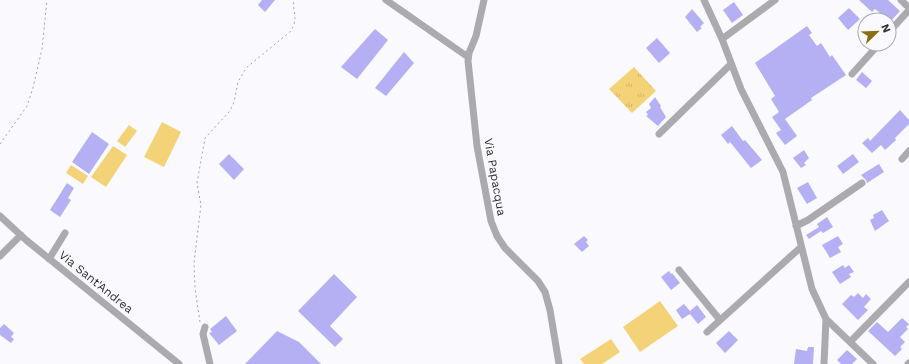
<svg xmlns="http://www.w3.org/2000/svg" width="909" height="364" viewBox="0 0 909 364" font-family="'Work Sans',sans-serif">
<style>
.grass{fill:url(#grass-tufts)}
.pitch{fill:#f4d277}
.building{fill:#b5b0f3}
.lines{fill:none;stroke-linecap:round;stroke-linejoin:round}
.path{stroke:#a3a3a8;stroke-width:1;stroke-dasharray:2 3;stroke-linecap:butt}
.minor{stroke:#aaaaaf;stroke-width:7}
.labels{text-anchor:middle;dominant-baseline:central;stroke-width:3;stroke-linejoin:round;paint-order:stroke}
.street-label{font-size:12px;fill:#2f2f33;stroke:#f9f9fe}
</style>
<defs>
<pattern id="grass-tufts" width="24" height="20" patternUnits="userSpaceOnUse"><rect width="24" height="20" fill="#f4d277"/><path d="M3 7l-1-3M5 7V3M7 7l1-3M15 17l-1-3M17 17v-4M19 17l1-3" fill="none" stroke="#d2b567"/></pattern>
</defs>
<rect width="100%" height="100%" fill="#f9f9fe"/>
<path class="grass" d="M634,67L656,91L632,113L609,89Z"/>
<path class="pitch" d="M162,122L181,132L164,167L144,157Z
M129,125L137,131L125,147L117,141Z
M113,146L127,155L106,187L91,177Z
M71,165L88,176L83,184L66,173Z
M660,301L678,326L640,352L623,327Z
M611,339L620,352L602,364H584L580,359Z"/>
<path class="building" d="M262,0H275L265,12L258,5Z
M859,0H888L900,11L890,22L889,20L875,9L872,12Z
M734,2L743,15L732,23L723,10Z
M849,8L860,19L848,30L838,18Z
M692,9L704,23L700,27L702,28L697,32L685,17Z
M807,26L812,33L809,35L817,46L821,43L830,57L832,55L846,75L811,98L812,100L785,119L797,136L785,145L776,133L781,130L772,117L779,112L771,99L775,96L755,63Z
M375,29L388,40L357,79L341,67Z
M657,38L670,53L659,63L646,48Z
M404,52L414,63L386,96L375,88Z
M862,72L872,81L866,88L856,80Z
M655,97L661,106L660,107L666,117L658,126L646,116L648,115L646,112L651,108L649,104Z
M900,110L909,120V124L895,138L896,140L885,150L881,145L872,153L862,143L868,138L870,141Z
M732,126L743,141L745,140L762,160L751,168L730,142L728,144L721,135Z
M92,132L109,144L89,174L72,162Z
M804,150L809,158L804,163L806,165L801,168L793,158Z
M229,154L244,169L234,180L219,164Z
M853,154L859,162L843,174L837,166Z
M879,164L884,172L867,183L866,180L861,175Z
M808,182L817,198L807,204L797,188Z
M67,183L74,188L68,198L71,200L60,217L50,210Z
M882,210L889,221L875,231L870,220L874,218L873,215Z
M827,217L833,227L823,233L821,231L809,239L806,235L819,227L817,224Z
M584,236L588,240L586,242L589,246L582,252L574,244Z
M838,236L843,244L838,247L841,252L830,258L822,245Z
M843,265L845,268L849,265L854,272L849,274L851,277L840,284L832,272Z
M669,271L671,274L672,273L680,283L671,290L661,277Z
M334,274L357,297L330,326L343,339L335,347L298,311Z
M858,293L863,298L866,294L871,299L864,307L868,310L858,320L842,304L851,295L854,297Z
M684,304L690,311L697,305L706,317L698,324L690,314L682,319L676,310Z
M226,316L237,331L219,345L209,333L212,332L210,329Z
M902,318L909,324L906,327L908,329L900,337L905,342L900,347L902,349L895,356L868,331L877,322L888,332Z
M4,324L14,333L11,337L14,339L11,343L0,335V328Z
M277,331L299,342L321,364H245Z
M729,331L738,340L725,353L716,343Z
M808,347H814L813,364H794L796,349L807,351Z
M847,350L857,359L852,364H841L837,360Z"/>
<g class="lines">
<path class="path" d="M0,144L27,106L33,88L42,49L47,0
M200,322L195,288L194,263L201,205L197,183L205,138L230,111L234,102L238,82L246,68L291,31C299,16 292,14 294,0"/>
<path class="minor" d="M386,0L468,57
M484,0L476,36L469,53L468,61L477,146L491,221L497,236L505,248L538,281L545,292L550,310L559,364
M704,0L722,39L741,89L783,172L812,289L826,319L824,364
M901,0L906,5
M889,32L909,10
M722,39L775,0
M852,74L879,44
M659,134L731,64
M902,159L909,151
M0,216L26,240L179,364
M796,226L808,220L862,183
M0,256L21,235
M49,259L65,233
M679,270L720,320
M826,319L873,364
M205,327L203,334L210,364
M707,332L801,247
M850,342L909,282
M908,364L909,363"/>
</g>
<g class="labels">
<g class="street-label">
<text transform="translate(495 177) rotate(80)">Via Papacqua</text>
<text transform="translate(96 282) rotate(39)">Via Sant'Andrea</text>
</g>
</g>
<g transform="translate(877 32) rotate(67)"><circle r="19" fill="#f9f9fe" stroke="#a8a8ad"/>
<path d="M0-3L7 15L0 10L-7 15Z" fill="#8b6e10"/>
<text y="-6" font-size="11" font-weight="bold" text-anchor="middle" fill="#2f2f33">N</text>
</g>
</svg>
